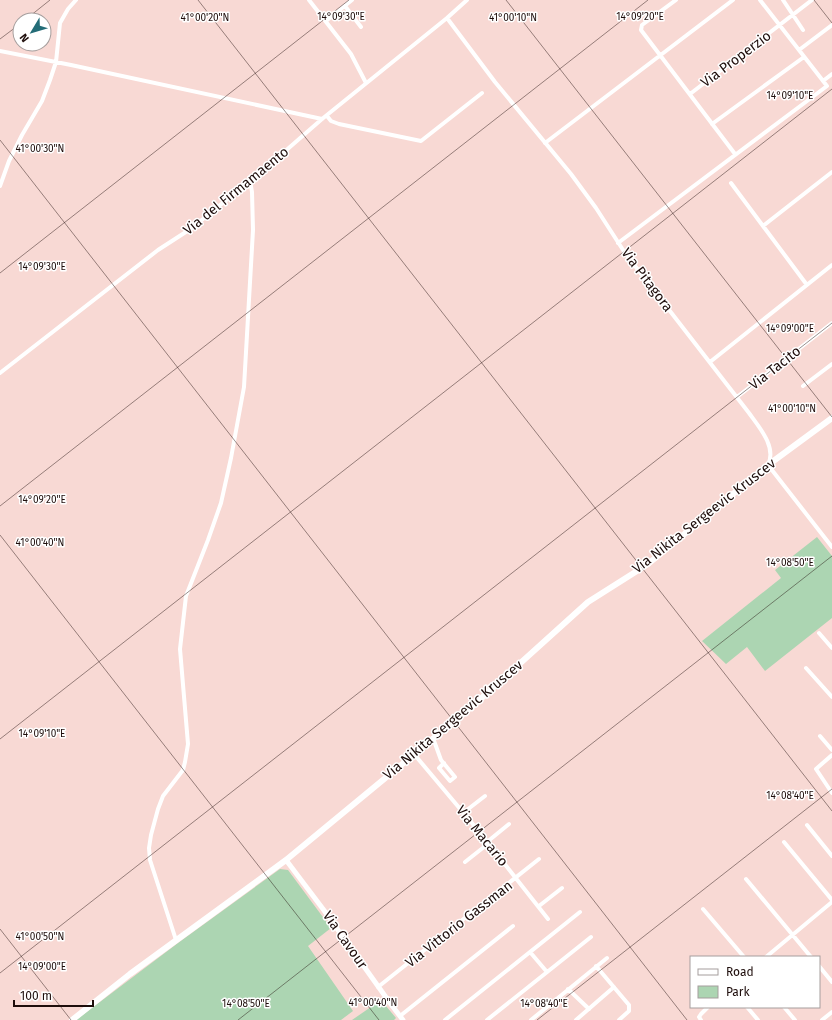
<svg xmlns="http://www.w3.org/2000/svg" width="832" height="1020" viewBox="0 0 832 1020" font-family="'Fira Sans',sans-serif">
<style>
.green{fill:#acd5b2}
.lines{fill:none;stroke-linecap:round;stroke-linejoin:round}
.minor{stroke:#fff;stroke-width:4}
.tertiary{stroke:#fff;stroke-width:5}
.secondary{stroke:#fff;stroke-width:6}
.ticks{fill:none;stroke:#1e0d0b;stroke-width:1;stroke-opacity:0.45}
.labels{text-anchor:middle;dominant-baseline:central;stroke-width:3;stroke-linejoin:round;paint-order:stroke}
.street-label{font-size:14px;fill:#1e0d0b;stroke:#fff}
.ticks-label{font-size:10px;text-anchor:middle;fill:#1e0d0b;stroke:#fff;stroke-width:3;stroke-linejoin:round;paint-order:stroke}
</style>
<rect width="100%" height="100%" fill="#f8d9d4"/>
<path class="green" d="M817,537L832,556V618L765,671L747,647L726,664L702,641L781,578L775,570Z
M280,869L288,870L331,928L308,946L353,1011L341,1020H76L178,943Z
M381,1000L396,1018L394,1020H352Z"/>
<g class="lines">
<path class="minor" d="M309,0L351,54L366,83
M676,0L642,25L641,30L735,154
M783,0L803,30
M345,6L361,27
M447,18L495,82L571,174L596,208L625,253L749,413C759,427 777,447 768,465L832,547
M326,21L352,0
M799,50L832,25
M0,51L71,65L322,119
M823,81L832,74
M690,94L812,0
M327,116L331,121L339,124L421,141L482,93
M712,124L804,57
M545,143L733,0
M731,183L807,285
M0,186L9,161L22,135L42,101L50,80L56,62L60,23L68,9L76,0
M763,226L832,172
M618,243L827,86L760,0
M710,362L832,265
M0,373L158,250L192,228L267,167L322,119L447,18L467,0
M803,386L832,364
M737,397L832,323
M819,633L832,648
M806,668L832,697
M820,736L832,750
M433,738L441,760L455,777L450,781L439,768L444,763
M414,754L477,829L548,919
M832,755L816,769L832,793
M463,813L485,796
M807,825L832,856
M487,842L509,824
M784,842L832,900
M465,862L489,843
M746,879L811,957
M539,906L562,888
M703,909L744,957
M176,940L150,860L149,848L151,835L158,809L163,796L183,770L185,762L188,744L180,649L186,596L208,540L221,503L231,458L244,387L253,230L252,192L250,180
M530,952L547,972
M766,957L832,902
M596,966L629,1005V1011L619,1020
M819,966L832,982
M378,987L539,859
M568,989L589,1009
M747,1007L758,1020
M784,1007L795,1020
M400,1016L513,926
M445,1020L580,912
M487,1020L591,937
M531,1020L607,958
M576,1020L614,987
M701,1020L699,1017L701,1014L708,1007
M822,1020L832,1012"/>
<path class="tertiary" d="M286,860L323,909L390,1003L403,1020"/>
<path class="secondary" d="M72,1020L130,974L286,860L475,704L588,602L648,564L768,465L832,418"/>
</g>
<path class="ticks" d="M198,0L832,811M506,0L832,417M814,0L832,23M25,20L50,0M0,39L20,24M0,140L687,1020M0,273L349,0M0,506L648,0M0,535L379,1020M0,739L832,89M0,929L71,1020M0,973L832,323M238,1020L832,556M537,1020L832,789"/>
<g class="labels">
<g class="street-label">
<text transform="translate(736 59) rotate(-37)">Via Properzio</text>
<text transform="translate(236 191) rotate(-39)">Via del Firmamaento</text>
<text transform="translate(647 280) rotate(53)">Via Pitagora</text>
<text transform="translate(775 368) rotate(-38)">Via Tacito</text>
<text transform="translate(704 516) rotate(-38)">Via Nikita Sergeevic Kruscev</text>
<text transform="translate(453 720) rotate(-40)">Via Nikita Sergeevic Kruscev</text>
<text transform="translate(482 836) rotate(51)">Via Macario</text>
<text transform="translate(459 924) rotate(-38)">Via Vittorio Gassman</text>
<text transform="translate(345 940) rotate(55)">Via Cavour</text>
</g>
</g>
<g class="ticks-label">
<text x="341" y="20">14°09'30"E</text>
<text x="640" y="20">14°09'20"E</text>
<text x="205" y="21">41°00'20"N</text>
<text x="513" y="21">41°00'10"N</text>
<text x="790" y="99">14°09'10"E</text>
<text x="40" y="152">41°00'30"N</text>
<text x="42" y="270">14°09'30"E</text>
<text x="790" y="332">14°09'00"E</text>
<text x="792" y="412">41°00'10"N</text>
<text x="42" y="503">14°09'20"E</text>
<text x="40" y="546">41°00'40"N</text>
<text x="790" y="566">14°08'50"E</text>
<text x="42" y="737">14°09'10"E</text>
<text x="790" y="799">14°08'40"E</text>
<text x="40" y="940">41°00'50"N</text>
<text x="42" y="970">14°09'00"E</text>
<text x="373" y="1006">41°00'40"N</text>
<text x="246" y="1007">14°08'50"E</text>
<text x="544" y="1007">14°08'40"E</text>
</g>
<rect x="690" y="956" width="130" height="52" fill="#ffffff" stroke="#a59e9d"/>
<rect x="698" y="969" width="20" height="6" fill="#ffffff" stroke="#a59e9d"/>
<text x="726" y="976" font-size="12" fill="#1e0d0b">Road</text>
<rect x="698" y="986" width="20" height="12" fill="#acd5b2" stroke="#a59e9d"/>
<text x="726" y="996" font-size="12" fill="#1e0d0b">Park</text>
<g transform="translate(32 32) rotate(232)"><circle r="19" fill="#ffffff" stroke="#a59e9d"/>
<path d="M0-3L7 15L0 10L-7 15Z" fill="#236c77"/>
<text y="-6" font-size="11" font-weight="bold" text-anchor="middle" fill="#1e0d0b">N</text>
</g>
<path d="M14 1000v6h79v-6" fill="none" stroke="#1e0d0b" stroke-width="2"/>
<text x="20" y="1000" font-size="12" fill="#1e0d0b" stroke="#ffffff" stroke-width="3" paint-order="stroke">100 m</text>
</svg>
